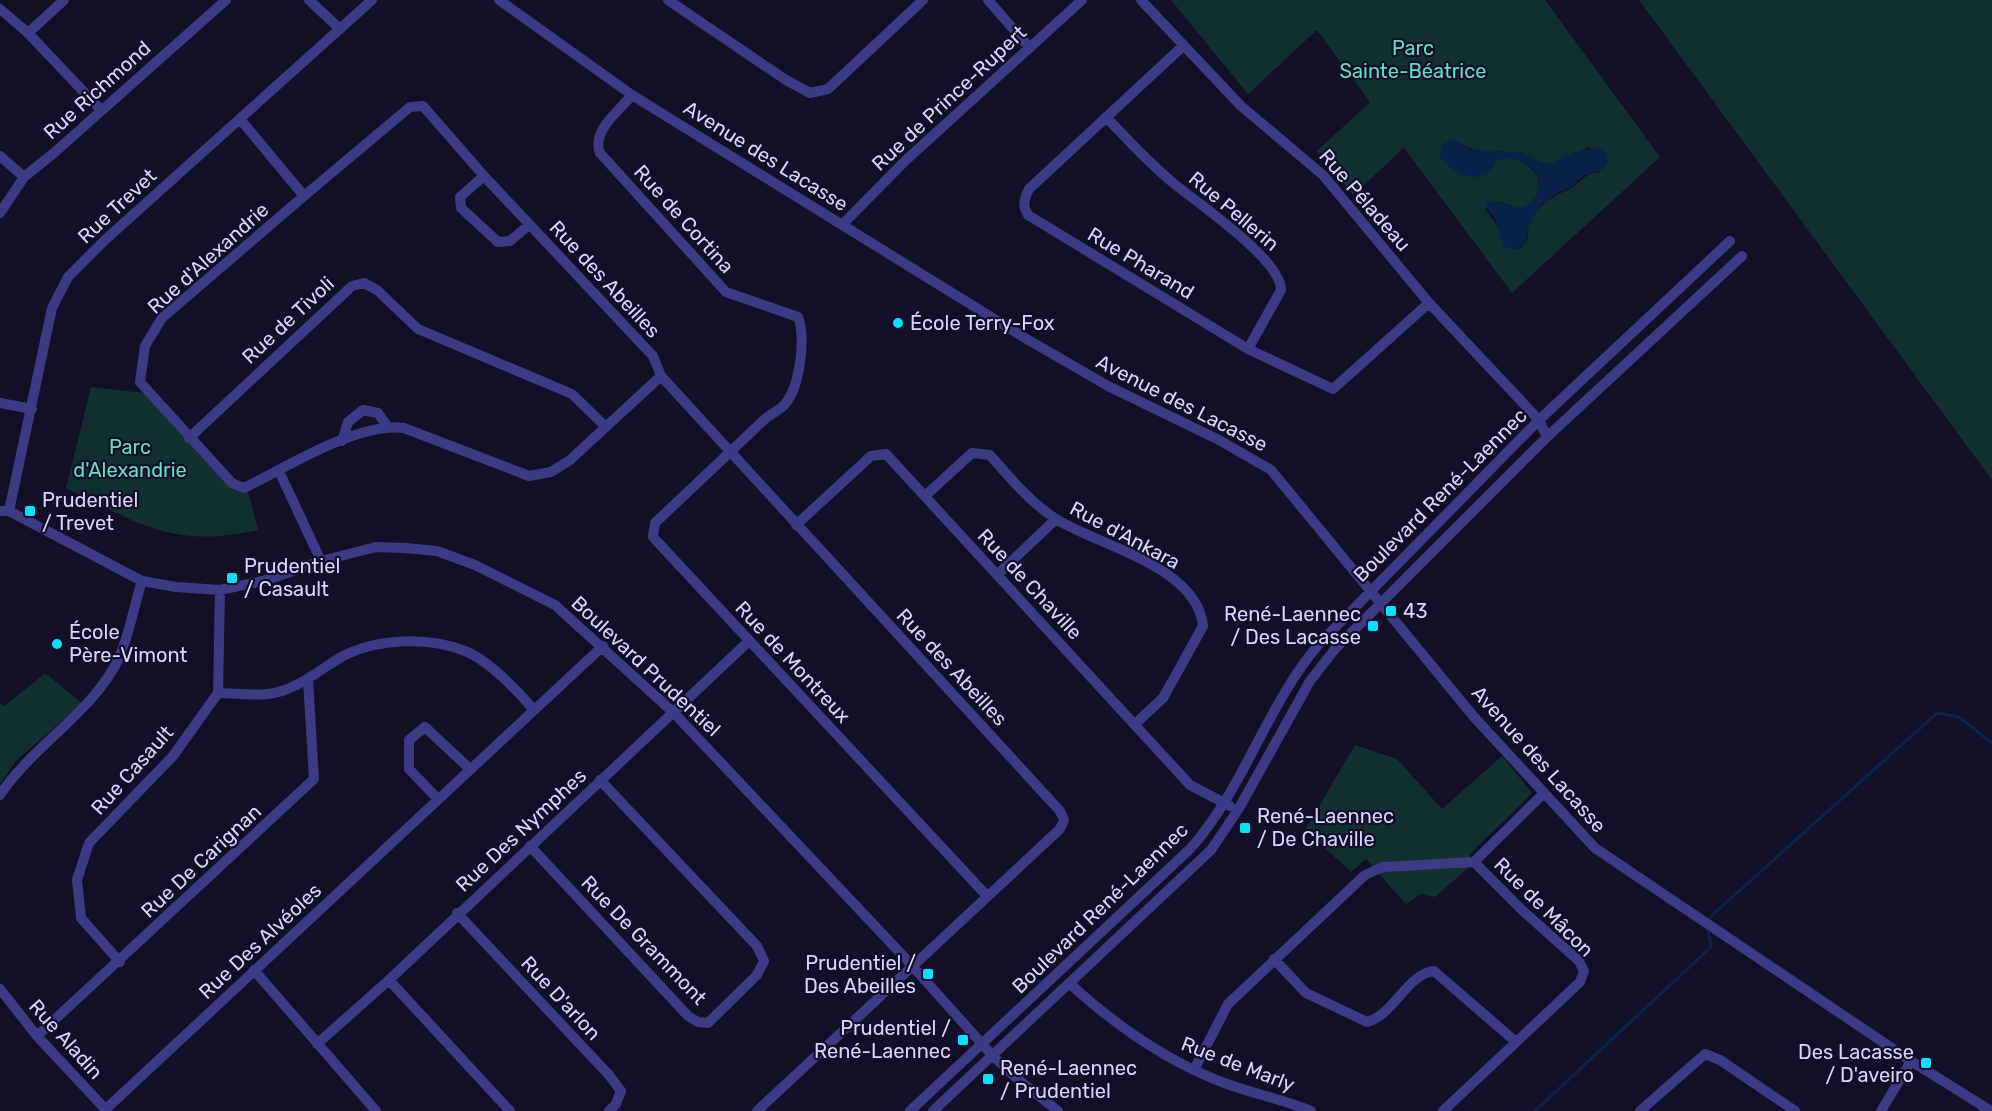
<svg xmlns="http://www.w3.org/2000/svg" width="1992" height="1111" viewBox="0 0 1992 1111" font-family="Rubik,sans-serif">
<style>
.green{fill:#12302f;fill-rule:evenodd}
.water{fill:#0c2248}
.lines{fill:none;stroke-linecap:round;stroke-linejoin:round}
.stream{stroke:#0c2248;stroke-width:3}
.minor{stroke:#3d3a85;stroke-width:10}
.poi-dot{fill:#00e5ff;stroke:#130f26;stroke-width:2}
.labels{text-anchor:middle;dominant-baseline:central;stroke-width:4.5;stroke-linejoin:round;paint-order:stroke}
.park-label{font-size:20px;fill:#5fe0c0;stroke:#130f26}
.street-label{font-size:20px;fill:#d9d4ff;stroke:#130f26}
.poi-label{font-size:20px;fill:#d9d4ff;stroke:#130f26;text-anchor:start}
</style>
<rect width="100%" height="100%" fill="#130f26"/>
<path class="green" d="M1171,0H1545L1660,157L1512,293L1404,148L1353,195L1317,151L1370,102L1317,30L1248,94ZM1458,141C1477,158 1502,148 1525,155C1535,158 1539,165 1551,164C1562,162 1578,151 1590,147L1599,172C1585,173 1582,181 1571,188C1555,196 1544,200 1533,216C1526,227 1532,242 1519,249C1505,236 1496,224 1485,209L1499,202L1520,208C1558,194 1533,150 1497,160C1488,163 1478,171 1470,177L1440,158Z
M1639,0H1992V480Z
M91,387L144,393L245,490L249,495L258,530C173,549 140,524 66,488Z
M45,673L82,703L16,761L0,784V703L5,706Z
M1355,745L1397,759L1442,809L1502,756L1532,793L1470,854L1469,867L1435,897L1421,894L1406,904L1366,859L1351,872L1305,830Z"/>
<path class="water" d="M1453,139L1471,150L1522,152L1543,164L1552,163L1575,152L1597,147L1606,152L1608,162L1604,169L1583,176L1571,187L1554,195L1542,204L1533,216L1524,246L1514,250L1503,246L1496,220L1484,205L1486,202L1492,201L1520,208C1558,194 1535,149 1494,161L1492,171C1471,184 1457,174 1440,158L1441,145Z"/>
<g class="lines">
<path class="stream" d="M1708,919L1937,713L1959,717L1992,743
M1535,1111L1711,947L1708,929"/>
<path class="minor" d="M309,0L340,29
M499,0L632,95L1025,338L1108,386L1219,440L1271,470L1474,717L1595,848L1911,1061L1991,1111
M668,0L786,80L810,93L828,89L923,0
M988,0L1030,48
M1141,0L1241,106L1323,175L1429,303L1539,420L1547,437
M0,9L28,33L101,110
M28,33L64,0
M1183,46L1029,189C1024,199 1022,205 1028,215L1248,349L1333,389L1429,303
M632,95C619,111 591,131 600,153L726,292L798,317C806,337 800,387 785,404C780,410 771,414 766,418L655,523L653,537L987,896
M1106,117C1127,139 1148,162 1172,182C1196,202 1282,260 1281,290L1248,349
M240,119L304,196L410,107L423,106L484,176L653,356L661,376L1060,811L1064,820L1060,829L757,1111
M0,156L24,177
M484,176L460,197L461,208L498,242L510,241L529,225
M304,196L162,318L145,346L140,382L232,483L244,488C287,467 357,422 404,428L529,476L551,472L570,460L661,376
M0,213L24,177L55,152L226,0
M843,224L905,161L1082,0
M0,403L32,409
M189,438L352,286L364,283L377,290L418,329L572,394L606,427
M342,441L348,422L363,410L378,413L387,426
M279,471L321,561
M925,496L972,453L990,455C1010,478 1030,502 1056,519C1099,546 1197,566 1203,626L1163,698L1135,724
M0,511H9L142,581L176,587L220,590L267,580L321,561L376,547L405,548L437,551L475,565L555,605L674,713L906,959L992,1055L1015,1077L1058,1111
M9,511L52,308L68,277L105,240L372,0
M796,525L871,456L886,454L1190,785L1230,806
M997,575L1056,519
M218,693C234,693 252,696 268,694C297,691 321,668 345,655C380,638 429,637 465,651C488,660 518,691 534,710
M0,795C32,746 92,713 118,660C129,636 134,606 142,581
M438,799L409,769V740L425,727L470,769
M530,846L688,1016L698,1022L708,1023L757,975L764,961L757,946L600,780
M1474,862L1544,793
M457,913L609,1075L621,1091L616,1104L609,1111
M1274,959L1306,993L1367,1022C1394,1015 1407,974 1434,971L1516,1042
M120,962L81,918L77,880L89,843L173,756L218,693L220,590
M254,970L376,1111
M389,980L510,1111
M1069,983C1116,1026 1167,1062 1227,1084C1255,1094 1284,1100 1311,1111
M0,989L37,1036L107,1111
M37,1036L314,779L308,679
M317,1044L389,980L749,641
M1194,1070L1228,1004L1365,875L1383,867L1474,862L1523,911L1579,961L1584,971L1580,982L1443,1111
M106,1109L603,646
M910,1111L1190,849C1244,789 1266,706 1319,644L1539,420L1730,241
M933,1111L1211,850L1238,810L1310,681L1335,649L1547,437L1742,256
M1640,1111L1705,1054L1720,1060L1795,1111
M1881,1111L1911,1061"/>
</g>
<g class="poi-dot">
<circle cx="898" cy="323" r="6"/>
<rect x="24" y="505" width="12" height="12" rx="3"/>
<rect x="226" y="572" width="12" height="12" rx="3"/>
<rect x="1385" y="605" width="12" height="12" rx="3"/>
<rect x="1367" y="620" width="12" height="12" rx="3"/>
<circle cx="57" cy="644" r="6"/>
<rect x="1239" y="822" width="12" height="12" rx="3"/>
<rect x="922" y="968" width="12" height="12" rx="3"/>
<rect x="957" y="1034" width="12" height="12" rx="3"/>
<rect x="1920" y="1057" width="12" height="12" rx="3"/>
<rect x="982" y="1073" width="12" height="12" rx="3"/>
</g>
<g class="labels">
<g class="park-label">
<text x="1413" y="48">Parc<tspan x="1413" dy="23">Sainte-Béatrice</tspan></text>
<text x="130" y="447">Parc<tspan x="130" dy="23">d'Alexandrie</tspan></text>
</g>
<g class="street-label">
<text transform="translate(97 90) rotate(-42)">Rue Richmond</text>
<text transform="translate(949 98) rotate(-43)">Rue de Prince-Rupert</text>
<text transform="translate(766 156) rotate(32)">Avenue des Lacasse</text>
<text transform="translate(1365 200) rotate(49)">Rue Péladeau</text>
<text transform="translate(117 206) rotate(-43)">Rue Trevet</text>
<text transform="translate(1234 211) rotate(40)">Rue Pellerin</text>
<text transform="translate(684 219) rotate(48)">Rue de Cortina</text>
<text transform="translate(208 258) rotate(-42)">Rue d'Alexandrie</text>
<text transform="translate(1141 263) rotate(31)">Rue Pharand</text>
<text transform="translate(605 279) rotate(47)">Rue des Abeilles</text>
<text transform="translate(288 320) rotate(-43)">Rue de Tivoli</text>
<text transform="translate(1182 403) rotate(27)">Avenue des Lacasse</text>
<text transform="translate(1440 495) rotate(-45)">Boulevard René-Laennec</text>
<text transform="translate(1125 535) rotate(28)">Rue d'Ankara</text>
<text transform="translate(1030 584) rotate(47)">Rue de Chaville</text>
<text transform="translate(793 662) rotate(47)">Rue de Montreux</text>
<text transform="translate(646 666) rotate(43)">Boulevard Prudentiel</text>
<text transform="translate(952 667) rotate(47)">Rue des Abeilles</text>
<text transform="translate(1539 759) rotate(48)">Avenue des Lacasse</text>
<text transform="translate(132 770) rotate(-48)">Rue Casault</text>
<text transform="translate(521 830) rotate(-43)">Rue Des Nymphes</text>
<text transform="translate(201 861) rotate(-43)">Rue De Carignan</text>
<text transform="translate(1544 907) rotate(45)">Rue de Mâcon</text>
<text transform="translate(1100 908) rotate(-44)">Boulevard René-Laennec</text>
<text transform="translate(644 940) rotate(46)">Rue De Grammont</text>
<text transform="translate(260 941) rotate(-43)">Rue Des Alvéoles</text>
<text transform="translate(561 998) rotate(47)">Rue D'arlon</text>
<text transform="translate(66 1039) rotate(48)">Rue Aladin</text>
<text transform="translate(1238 1064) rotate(21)">Rue de Marly</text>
</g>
<g class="poi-label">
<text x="910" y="323">École Terry-Fox</text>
<text x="42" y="500">Prudentiel<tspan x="42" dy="23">/ Trevet</tspan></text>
<text x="244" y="566">Prudentiel<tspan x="244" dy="23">/ Casault</tspan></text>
<text x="1403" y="611">43</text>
<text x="1361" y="614" text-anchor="end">René-Laennec<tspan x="1361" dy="23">/ Des Lacasse</tspan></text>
<text x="69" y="632">École<tspan x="69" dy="23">Père-Vimont</tspan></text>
<text x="1257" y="816">René-Laennec<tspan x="1257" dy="23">/ De Chaville</tspan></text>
<text x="916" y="963" text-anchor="end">Prudentiel /<tspan x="916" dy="23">Des Abeilles</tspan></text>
<text x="951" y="1028" text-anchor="end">Prudentiel /<tspan x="951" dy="23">René-Laennec</tspan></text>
<text x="1914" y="1052" text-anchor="end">Des Lacasse<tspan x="1914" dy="23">/ D'aveiro</tspan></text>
<text x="1000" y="1068">René-Laennec<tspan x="1000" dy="23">/ Prudentiel</tspan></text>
</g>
</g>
</svg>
